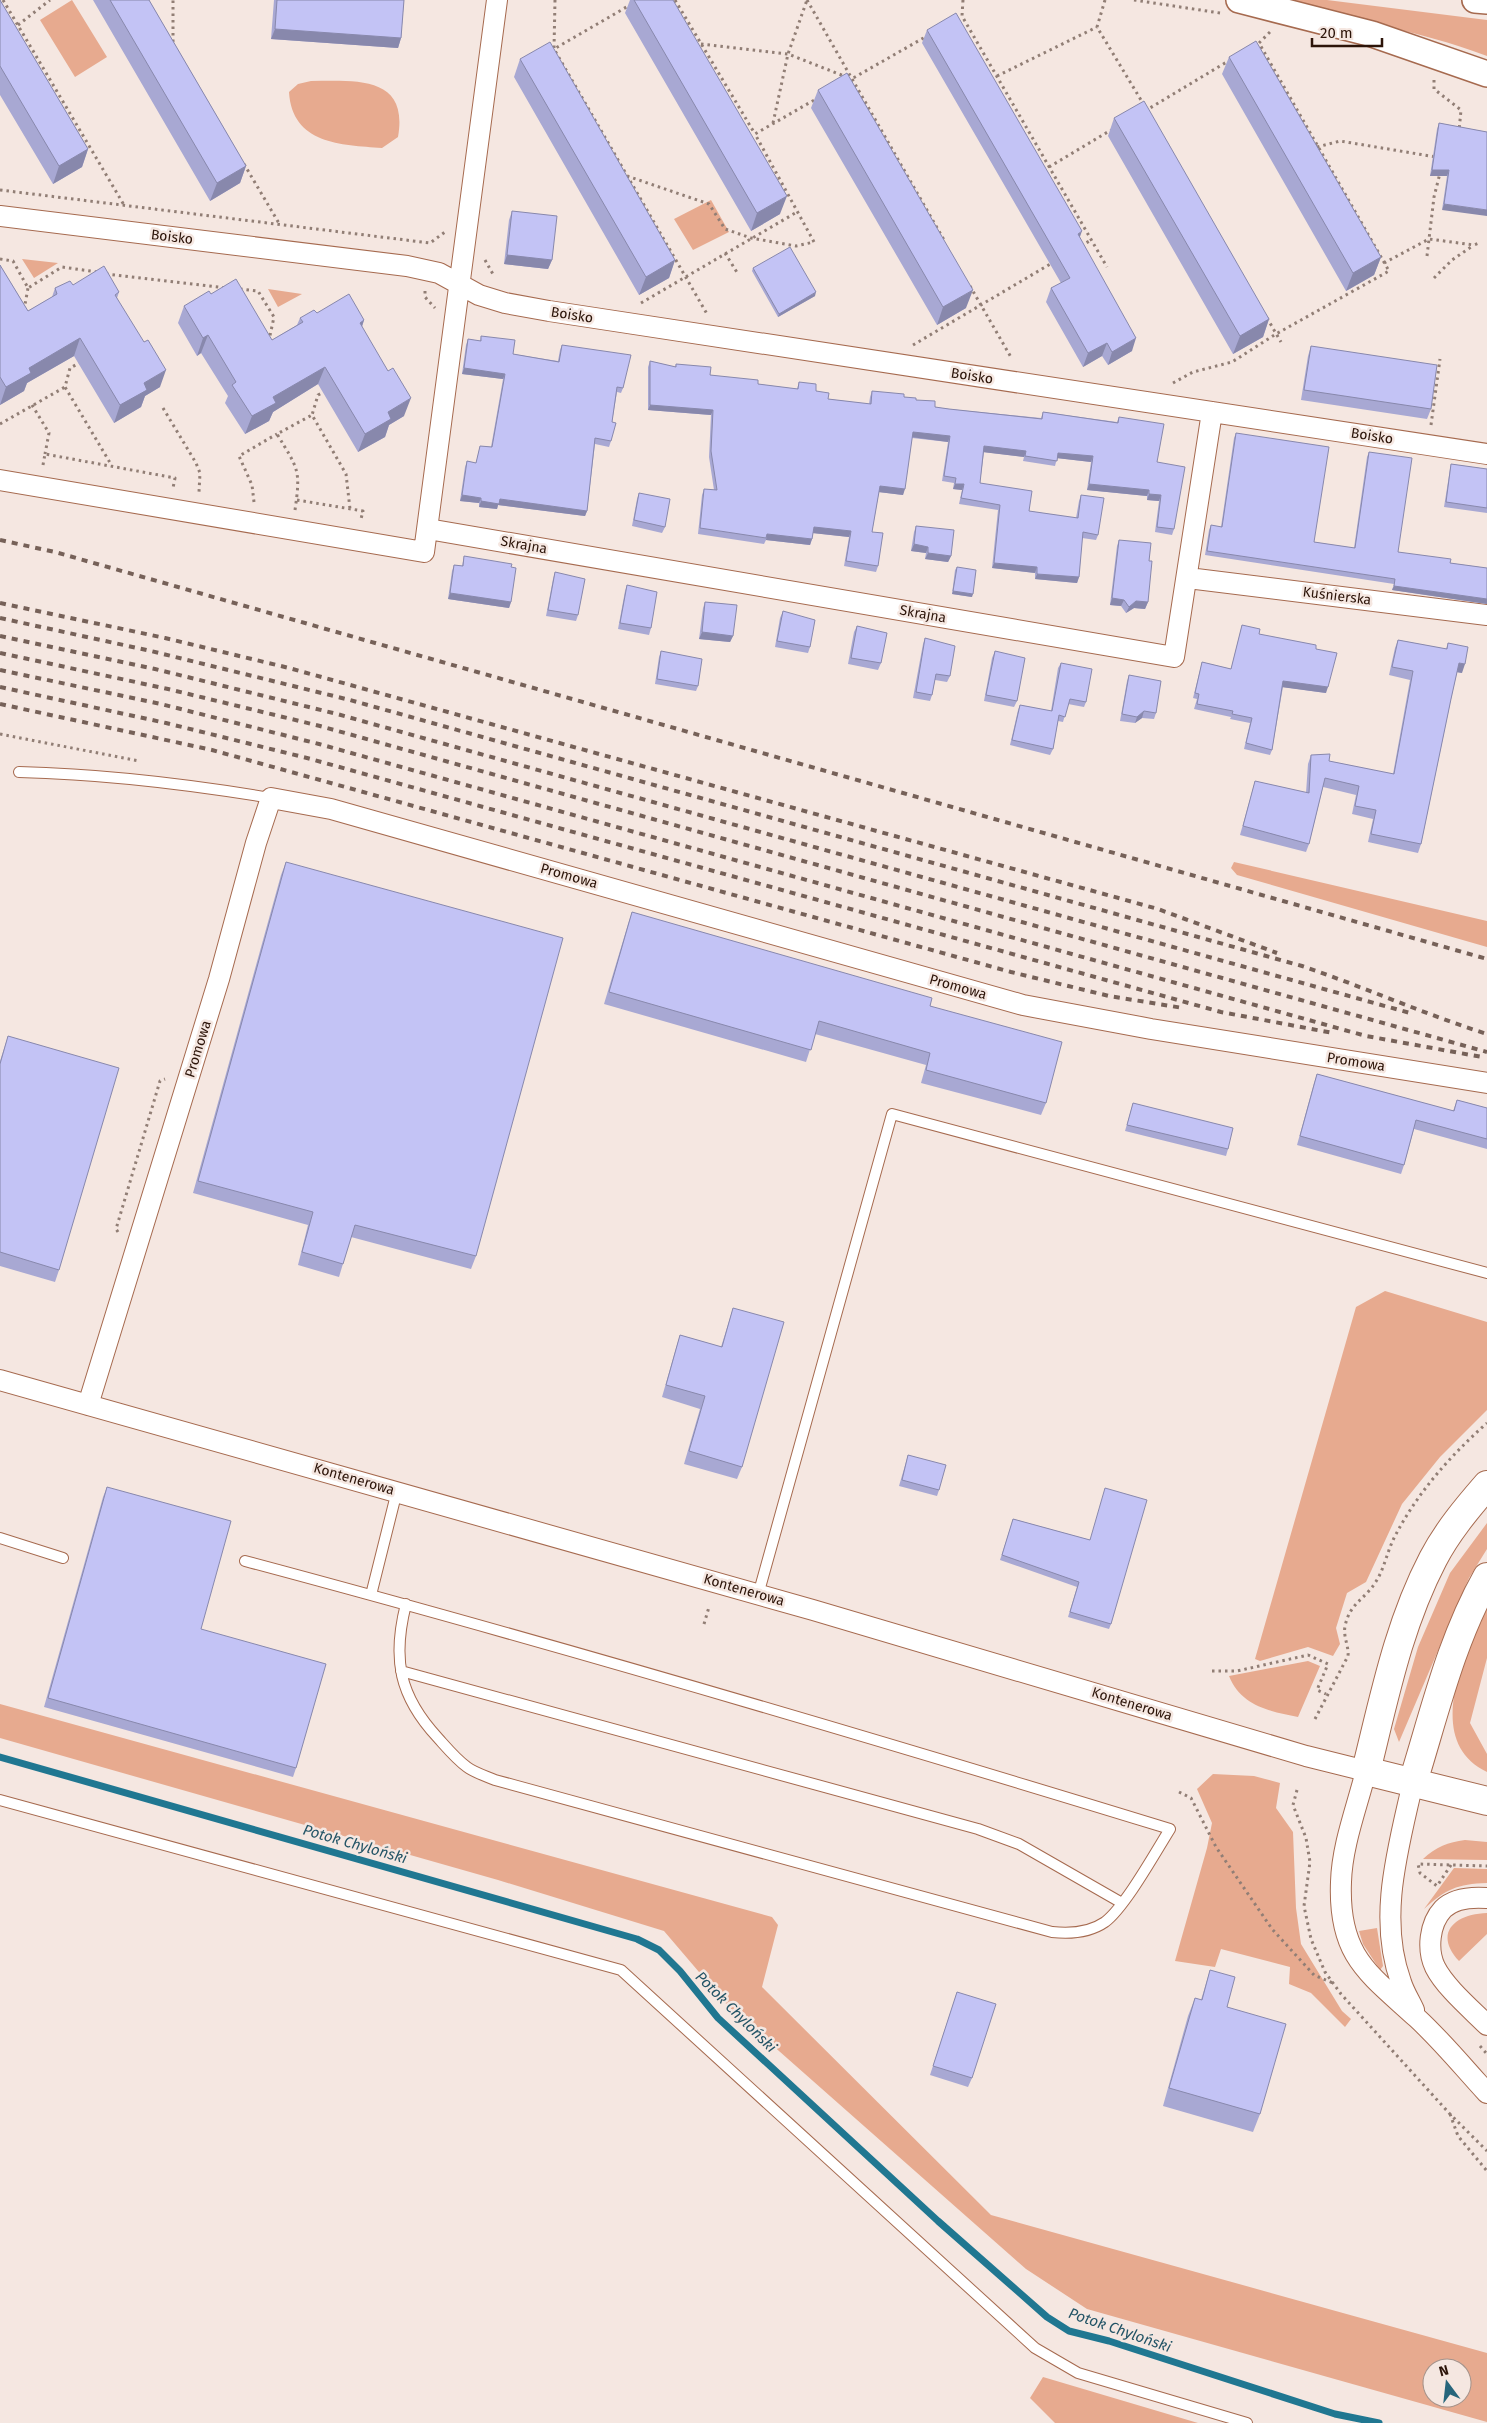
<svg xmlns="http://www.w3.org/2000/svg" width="1487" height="2423" viewBox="0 0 1487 2423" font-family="'Fira Sans',sans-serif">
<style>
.green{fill:#e7aa8f;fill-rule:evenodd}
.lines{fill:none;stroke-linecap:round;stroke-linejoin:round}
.stream{stroke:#207791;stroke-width:7}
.service-casing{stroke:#a66a4f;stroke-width:12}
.minor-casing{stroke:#a66a4f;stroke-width:22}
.tertiary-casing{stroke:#a66a4f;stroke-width:28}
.trunk-casing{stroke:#a66a4f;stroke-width:30}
.path{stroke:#917e75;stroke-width:3;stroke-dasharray:2.5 4;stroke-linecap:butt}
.service{stroke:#fff;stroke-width:10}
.minor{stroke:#fff;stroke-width:20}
.tertiary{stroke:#fff;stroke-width:25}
.trunk{stroke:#fff;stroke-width:28}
.rail{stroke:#766158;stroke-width:4;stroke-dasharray:6 6;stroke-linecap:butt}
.wall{fill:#a8a8d3}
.shaded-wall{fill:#8888ac}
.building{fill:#c3c3f5;stroke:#8888ac}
.labels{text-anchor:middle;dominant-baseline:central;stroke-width:5;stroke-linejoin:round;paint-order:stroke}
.street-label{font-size:14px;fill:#2c1409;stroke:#f5e7e1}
.water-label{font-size:15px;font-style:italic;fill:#235466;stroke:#f5e7e1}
</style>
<rect width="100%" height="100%" fill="#f5e7e1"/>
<path class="green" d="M72,0L107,57L75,77L40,20Z
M1266,0H1327L1487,20V56C1416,29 1340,18 1266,0Z
M311,81C355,81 409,75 398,137L382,148C341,145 292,144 289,92L298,84Z
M711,200L729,232L693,250L674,219Z
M22,259L58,263L34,278Z
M268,289L302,294L278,307Z
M1234,862L1487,921V947L1237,875L1231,868Z
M1385,1291L1487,1322V1410L1440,1457L1402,1504L1366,1582L1347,1593L1336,1628L1340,1644L1333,1656L1308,1647L1260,1661L1255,1659L1356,1307Z
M1487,1523V1549L1469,1578L1399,1742L1394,1729L1418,1647L1450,1573Z
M1487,1605V1658L1470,1723L1487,1754V1772C1422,1741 1465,1652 1487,1605Z
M1308,1661L1320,1666L1298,1717C1269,1711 1241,1706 1229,1676Z
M0,1704L772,1917L778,1925L762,1987L991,2215L1487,2353V2422L1087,2309L1026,2269L728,2006L664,1931L498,1880L0,1738ZM1432,2368H1462V2398H1432Z
M1213,1774L1254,1776L1280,1783L1276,1808L1293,1832L1296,1908L1301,1944L1342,2011L1351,2019L1345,2027L1311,1993L1289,1984L1290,1967L1221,1949L1215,1967L1175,1961L1207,1848L1212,1823L1197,1789Z
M1465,1840L1487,1842V1860L1423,1859C1436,1847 1448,1842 1465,1840Z
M1454,1868L1487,1869V1883C1457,1884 1446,1889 1424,1909Z
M1487,1913V1934L1459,1961C1433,1933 1455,1914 1487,1913Z
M1377,1928L1383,1966L1380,1970L1363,1944L1359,1931Z
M1043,2377L1198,2423H1055L1030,2398Z"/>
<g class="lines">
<path class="stream" d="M0,1757L637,1939L659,1950L680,1971L718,2018L938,2221L1047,2317L1069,2331L1109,2341L1335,2414L1379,2423"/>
<defs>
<path id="service" d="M19,772C104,774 187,784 271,798
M0,1538L63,1558
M245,1561C556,1644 863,1735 1170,1829C1155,1853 1125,1907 1105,1922C1089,1933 1070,1934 1052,1932L495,1780C486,1776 475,1773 467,1767C456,1759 447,1748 438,1738C399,1696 392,1659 406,1604
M371,1595L397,1491
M758,1595L892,1114L1487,1273
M401,1671L978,1829L1019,1844L1122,1903
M0,1800L621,1970L1035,2348L1078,2373L1247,2423"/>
<path id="minor" d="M0,216L407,266L439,273L479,295L505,303L549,311L1487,454
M0,480L424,552L497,0
M428,529L1174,657L1212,412
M1188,578L1487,615
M0,1380L813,1610L1306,1756L1366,1771C1357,1807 1342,1845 1341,1882C1338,1956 1368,1973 1417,2018C1442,2041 1464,2068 1487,2093
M88,1405L219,979L256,843L271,798L331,809L1023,1005L1151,1029L1487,1083
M1413,1782C1399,1846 1377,1917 1401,1982C1404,1992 1410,2001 1414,2010
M1487,1898C1473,1897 1454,1898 1443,1909C1429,1924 1427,1950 1435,1967C1445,1987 1471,2009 1487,2025"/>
<path id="tertiary" d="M1239,0L1372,34L1487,74
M1475,0L1487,1"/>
<path id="trunk" d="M1487,1485C1467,1508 1447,1532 1433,1559C1398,1626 1384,1699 1366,1771L1487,1801
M1413,1782C1435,1711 1451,1641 1487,1577"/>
</defs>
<use href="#service" class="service-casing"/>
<use href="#minor" class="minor-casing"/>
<use href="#tertiary" class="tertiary-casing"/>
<use href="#trunk" class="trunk-casing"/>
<path class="path" d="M3,0L124,205
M555,0L554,49L630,5
M675,0L755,134
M807,0L944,240
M963,0L962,16L1107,267
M1105,0L1097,27L1144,105
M1134,0L1220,13
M18,25L50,0
M173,42V0
M1259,43L1270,32
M701,44L788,54L844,76
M551,51L554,49L707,314
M997,76L1097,27
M1434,80V89L1461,110L1459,131
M848,81L927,36
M1145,111L1230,60
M773,123L788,54L807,0
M1317,147L1340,141L1436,157
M244,164L280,225
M1049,167L1111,130
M627,176L709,204L725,229L751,238L796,246L814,242L755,134L816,99
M0,190L430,243L445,232
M1081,246L1091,240
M725,253L738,274
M1427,256L1434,197L1440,173
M0,259L13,261L28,288L62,267L97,272
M485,260L494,276
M1384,263L1429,239L1474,245L1479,243
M106,274L226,288
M1434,278L1452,260L1474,245
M970,286L1012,359
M240,289L258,291L274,317L269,340
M425,291V297L435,308
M641,303L797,212
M24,310L28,288
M1267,318L1281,342
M913,345L1052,263
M81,362L70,368L65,387L112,466
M1173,383L1193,372L1232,362L1276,334L1389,271L1259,43
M326,391L318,395L312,415L346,474L350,509
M32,405L49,433L45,454
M163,408L196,463L200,473L199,492
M0,424L65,387
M1431,425L1440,359
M43,465L45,454L175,478L173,488
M297,500L363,511L361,519
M254,502L252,485L239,456L277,434
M295,510C301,469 298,469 277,434L312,415
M0,734L139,761
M118,1232L116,1229L160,1081L165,1079
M704,1624L709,1607
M1212,1671H1237L1308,1655L1328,1664L1317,1690L1326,1694
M1315,1719L1348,1656C1349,1646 1343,1637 1345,1626C1350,1603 1364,1600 1375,1583C1384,1570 1387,1552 1394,1538C1417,1493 1450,1456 1487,1423
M1297,1790L1293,1805L1306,1838L1310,1862L1304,1906L1311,1939L1325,1972L1341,1994L1449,2113L1487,2151
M1179,1792L1191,1798L1216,1847L1272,1929L1314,1975L1333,1983
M1451,1865L1437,1886L1420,1873L1418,1864L1487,1866
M1480,2046L1487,2054
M1450,2114L1458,2136L1487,2171"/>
<use href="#service" class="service"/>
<use href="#minor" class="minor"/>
<use href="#tertiary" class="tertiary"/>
<use href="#trunk" class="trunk"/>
<path class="rail" d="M0,540L55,552L1487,959
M0,603L165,638L289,668L1158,909L1277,953
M0,618L151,651L350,700L1302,966C1364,987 1424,1014 1487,1034
M0,636L155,669L337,714L1410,1013
M0,653L168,689L320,726L1487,1052
M0,670L161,704L319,744L1366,1036L1482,1057
M0,687L166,723L307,758L1221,1012L1333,1033
M0,704L212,750L1011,972L1109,996L1183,1008"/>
</g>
<path class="wall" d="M0,0L88,149L82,167L53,184L0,95Z
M93,0H149L246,166L240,183L210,201Z
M274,0H404L401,38L398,48L271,39Z
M630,0H673L780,214L751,231L625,13Z
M927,30L1080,238L1132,351L1108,365L1102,356L1083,367L1046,302L1051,288L1061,283L922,43Z
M1229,57L1381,257L1374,275L1346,291L1222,74Z
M520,59L675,260L669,278L639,295L514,77Z
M818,90L966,308L937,325L811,108Z
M1114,118L1269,319L1263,337L1233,354L1108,136Z
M1439,123L1487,132L1442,210L1447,176H1430L1437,129Z
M512,211L552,260L548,269L504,264L509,220Z
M0,265L28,311L52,297L55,288L73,285L119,292L117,298L160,387L145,396L141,407L114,423L74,356L27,383L24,391L0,405Z
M753,268L815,296L778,317L752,271Z
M211,294L272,340L297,325L300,318L317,313L364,320L362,327L404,416L389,425L385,437L358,452L318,384L273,412L269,421L245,434L225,403L228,396L201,353L197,356L178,323L184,306Z
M481,336L513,354L558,361L560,350L562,345L623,388L621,393L617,392L612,422L611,441L609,447L595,444L587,511L585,516L498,505L497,509L479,507V503L460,501L465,467L467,461L476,463L480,446L491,447L503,379L462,374L466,345L468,339L480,341Z
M1311,346L1431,409L1427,419L1301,400L1308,356Z
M650,361L675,367L676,364L710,375L758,384L797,389L799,382L828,399L869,404L870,397L872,391L904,397L916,400L935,407L949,409L1041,418L1043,412L1117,422L1119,417L1157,462L1174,529L1172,535L1155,532L1159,501L1147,500V496L1087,490L1091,462L1057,458L1055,466L1023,461L1024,457L984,452L980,483L1029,511L1076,518L1079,501L1081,495L1098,535L1096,540L1082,538L1079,577L1077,583L1035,579V573L992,568L998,510L959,504L962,490L953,489L954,483L942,481L948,442L912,438L903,495L879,492L872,532L878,566L876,572L844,566L849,537L813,533L812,539L810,545L766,540L764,544L698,534L702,495L704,489L714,490L709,457L711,415L648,410V367Z
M1236,433L1314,542L1354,548L1367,457L1369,452L1398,552L1450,563L1487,568V604L1392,590L1394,584L1205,555L1209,530L1211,525L1221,527L1234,438Z
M1451,464L1487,469V513L1444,507L1450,469Z
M639,493L665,527L662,533L632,526L637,499Z
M916,526L951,556L948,562L925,559L926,553L911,551L914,532Z
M1119,540L1149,561L1148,602L1145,609L1134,608L1126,613L1121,606L1110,605L1117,546Z
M464,556L511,602L509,608L448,599L452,571L454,565L462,566Z
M957,567L972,597L952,594L955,570Z
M555,572L578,615L576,621L546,616L553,579Z
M627,585L651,628L649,635L618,629L625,591Z
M705,602L733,636L730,642L699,639L703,608Z
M783,611L810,647L808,653L775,647L780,618Z
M1242,625L1259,634L1316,649L1326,693L1283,687L1272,750L1270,755L1244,749L1250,723L1230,719L1231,717L1194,709L1197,699L1193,698L1202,662L1231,669Z
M857,626L881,663L878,670L848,664L854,632Z
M925,638L950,676L947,682L935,680L932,695L930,701L913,698L923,644Z
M1398,640L1446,649L1448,643L1462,673L1457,672L1451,699L1421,844L1418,853L1368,842L1373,819L1352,814L1356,795L1323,787L1309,844L1306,852L1240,835L1255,781L1306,793L1308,764L1311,755L1329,761L1393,774L1410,680L1389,675L1395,648Z
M661,651L698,686L696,691L655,684L659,657Z
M995,651L1017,701L1014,707L984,701L992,658Z
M1061,663L1086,702L1084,707L1068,704L1063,722L1058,721L1053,749L1050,755L1010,745L1018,710L1020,705L1051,711L1058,668Z
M1129,675L1156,713L1154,719L1142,718L1135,723L1120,721L1127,681Z
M286,862L476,1256L471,1269L351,1237L339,1277L298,1265L308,1225L193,1193L281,875Z
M632,912L930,1006L1046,1103L1041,1115L921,1083L926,1065L815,1034L806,1062L604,1004L628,924Z
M8,1036L59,1270L55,1282L0,1266V1061Z
M1317,1074L1453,1111L1457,1100L1487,1108V1149L1414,1129L1404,1165L1401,1174L1297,1145L1314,1083Z
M1133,1103L1228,1149L1226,1156L1125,1131Z
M733,1308L742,1467L737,1479L684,1464L700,1409L662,1397L676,1348L680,1335L721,1347Z
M908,1455L939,1490L937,1496L899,1486Z
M107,1487L201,1629L296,1768L293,1777L44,1707L103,1497Z
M1013,1519L1090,1540L1111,1624L1109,1629L1068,1617L1077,1587L1000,1560Z
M1210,1970L1227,2007L1260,2114L1253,2132L1163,2106L1188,2016L1195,1998L1201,2000Z
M957,1992L972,2078L968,2087L930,2075Z"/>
<path class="shaded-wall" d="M275,29L401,38L398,48L271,39Z
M88,149L82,167L53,184L59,166Z
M246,166L240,183L210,201L217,183Z
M1432,170H1449L1447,176H1430Z
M787,196L780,214L751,231L757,213Z
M1444,204L1487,210V216L1442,210Z
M1082,231L1077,245L1078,234Z
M507,255L552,260L548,269L504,264Z
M1381,257L1374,275L1346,291L1353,273Z
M675,260L669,278L639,295L646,277Z
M973,290L966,308L937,325L943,307Z
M816,292L815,296L778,317L779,314Z
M1269,319L1263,337L1233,354L1240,336Z
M364,320L358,338L360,323Z
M208,335L201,353L197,356L203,338Z
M80,338L74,356L27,383L24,391L0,405L6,387L29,368Z
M1136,338L1132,351L1108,365L1112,352Z
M1107,343L1102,356L1083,367L1088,353Z
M325,367L318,384L273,412L269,421L245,434L252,416L273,397Z
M464,368L505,374L503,379L462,374Z
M166,370L160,387L145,396L141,407L114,423L120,405L144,383Z
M411,398L404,416L389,425L385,437L358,452L365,434L388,412Z
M650,405L713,410L711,415L648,410Z
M913,432L950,436L948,442L911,437Z
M984,446L1026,451L1024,457L982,452Z
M1058,453L1093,456L1091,462L1056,458Z
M955,484H964L962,490L953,489Z
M1089,484L1149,490L1147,496L1087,490Z
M880,486L905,489L903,495L878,492Z
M1149,494L1161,495L1159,501L1147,500Z
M462,495L481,498L479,503L460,501Z
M500,499L587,511L585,516L498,505L497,509L479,507L481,501Z
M814,527L851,531L849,537L812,533Z
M767,534L812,539L810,545L766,540Z
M914,544L928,547L926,553L911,551Z
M928,553L951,556L948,562L925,559Z
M994,563L1037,567L1035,573L992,568Z
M1037,574L1079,577L1077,583L1035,579Z
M1394,586L1487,599V604L1392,590Z
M953,591L973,594L972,597L952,594Z
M450,593L511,602L509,608L448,599Z
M1112,598L1124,600L1121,606L1110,605Z
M1136,601L1148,602L1145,609L1134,608L1126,613L1129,607Z
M702,632L733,636L730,642L699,639Z
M1459,663L1465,664L1462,673L1456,672Z
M1283,681L1328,687L1326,693L1281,687Z
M1144,711L1142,718L1135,723L1137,717Z"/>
<path class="building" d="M0,0L88,149L59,166L0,66Z
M110,0H149L246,166L217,183Z
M277,0H404L401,38L275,29Z
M634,0H673L787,196L757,213Z
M956,13L1082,231L1078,234L1136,338L1112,352L1107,343L1088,353L1051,288L1070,278L927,30Z
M1256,41L1381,257L1353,273L1229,57Z
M550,42L675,260L646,277L520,59Z
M847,73L973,290L943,307L818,90Z
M1144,101L1269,319L1240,336L1114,118Z
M1439,123L1487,132V210L1444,204L1449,170H1432Z
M512,211L557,216L552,260L507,255Z
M790,247L816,292L779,314L753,268Z
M0,265L28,311L57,294L55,288L70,281L73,285L104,266L119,292L115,295L144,342L148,340L166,370L144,383L147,390L120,405L80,338L29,368L31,373L6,387L0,377Z
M236,279L272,340L303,322L300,318L314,310L317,313L349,294L364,320L360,323L388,371L393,368L411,398L388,412L391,419L365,434L325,367L273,397L276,403L252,416L232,385L236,382L208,335L203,338L184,306L209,291L211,294Z
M481,336L515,340L513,354L559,362L562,345L631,355L623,388L617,387L612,422L616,423L611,441L595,438L587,511L500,499L499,504L481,501V498L462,495L467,461L476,463L480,446L492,447L505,374L464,368L468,339L481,341Z
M1311,346L1437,365L1431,409L1304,390Z
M650,361L676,367V364L711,367L710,375L758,380V384L798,389L799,382L816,384V391L829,393L828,399L871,404L872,391L904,394V397L916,398V400L935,401V407L949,409L1042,419L1043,412L1118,423L1119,417L1164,424L1157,462L1185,467L1174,529L1157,527L1161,495L1149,494V490L1089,484L1093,456L1058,453L1057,461L1025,456L1026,451L984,446L980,483L1032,491L1029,511L1078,518L1081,495L1104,498L1098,535L1083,532L1079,577L1037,574V567L994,563L1000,505L961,498L964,484H955L956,478L944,476L950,436L913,432L905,489L880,486L872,532L883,533L878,566L846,561L851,531L814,527L812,539L767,534L766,538L700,528L704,489L717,490L711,451L713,410L650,405Z
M1236,433L1329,447L1314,542L1355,548L1369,452L1412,458L1398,552L1451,559L1450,563L1487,568V599L1394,586L1395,579L1207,551L1211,525L1222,527Z
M1451,464L1487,469V508L1446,502Z
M639,493L670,499L665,527L634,520Z
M916,526L954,530L951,556L928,553V547L914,544Z
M1119,540L1151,543L1149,561H1152L1148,602L1136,601L1129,607L1124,600L1112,598Z
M464,556L512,564L511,567L516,568L511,602L450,593L454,565L463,566Z
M957,567L976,570L973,594L953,591Z
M555,572L585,579L578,615L548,610Z
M627,585L657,592L651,628L620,623Z
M705,602L737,605L733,636L702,632Z
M783,611L815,620L810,647L777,641Z
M1242,625L1260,629L1259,634L1316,645V649L1337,653L1328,687L1283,681L1272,750L1246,743L1252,718L1232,714L1233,711L1197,704L1199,694L1195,693L1202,662L1231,669Z
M857,626L887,633L881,663L851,658Z
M925,638L955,646L950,676L936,674L932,695L916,692Z
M1398,640L1447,649L1448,643L1468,647L1465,664L1459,663L1451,699L1421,844L1371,834L1376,810L1355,806L1359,786L1325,778L1309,844L1243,826L1255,781L1309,793L1311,755L1330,754L1329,761L1394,774L1413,671L1392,667Z
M661,651L702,659L698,686L657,679Z
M995,651L1025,658L1017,701L986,695Z
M1061,663L1092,669L1086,702L1070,699L1065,717L1059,715L1053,749L1012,740L1020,705L1052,711Z
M1129,675L1161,681L1156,713L1144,711L1137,717L1122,714Z
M286,862L563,938L476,1256L355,1225L343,1264L302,1252L313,1212L198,1181Z
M632,912L932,998L930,1006L1062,1042L1046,1103L926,1070L930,1053L819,1021L811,1050L609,992Z
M8,1036L119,1068L59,1270L0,1252V1064Z
M1317,1074L1454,1111L1457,1100L1487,1108V1139L1416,1120L1404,1165L1300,1136Z
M1133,1103L1233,1128L1228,1149L1127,1125Z
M733,1308L784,1322L742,1467L689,1451L705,1396L666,1385L680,1335L722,1347Z
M908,1455L946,1465L939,1490L902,1480Z
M107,1487L231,1521L201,1629L326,1664L296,1768L48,1698Z
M1105,1488L1147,1500L1111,1624L1070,1612L1079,1582L1002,1555L1013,1519L1090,1540Z
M1210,1970L1235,1977L1227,2007L1286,2024L1260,2114L1169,2088L1195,1998L1202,2000Z
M957,1992L996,2004L972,2078L933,2066Z"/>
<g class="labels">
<g class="street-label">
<text transform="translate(172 237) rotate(7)">Boisko</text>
<text transform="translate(572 315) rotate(9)">Boisko</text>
<text transform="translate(972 376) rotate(9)">Boisko</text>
<text transform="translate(1372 436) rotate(9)">Boisko</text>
<text transform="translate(524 545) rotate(10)">Skrajna</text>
<text transform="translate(1337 596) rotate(7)">Kuśnierska</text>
<text transform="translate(923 614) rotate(10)">Skrajna</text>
<text transform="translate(569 876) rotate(16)">Promowa</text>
<text transform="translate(958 987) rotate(16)">Promowa</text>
<text transform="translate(198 1049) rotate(-73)">Promowa</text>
<text transform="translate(1356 1062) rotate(9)">Promowa</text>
<text transform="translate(354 1479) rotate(16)">Kontenerowa</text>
<text transform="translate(744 1590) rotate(16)">Kontenerowa</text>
<text transform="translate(1132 1704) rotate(17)">Kontenerowa</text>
</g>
<g class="water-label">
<text transform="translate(355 1844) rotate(16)">Potok Chyloński</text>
<text transform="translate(736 2012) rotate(45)">Potok Chyloński</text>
<text transform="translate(1120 2330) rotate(19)">Potok Chyloński</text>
</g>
</g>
<g transform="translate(1447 2383) rotate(345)"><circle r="24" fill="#f5e7e1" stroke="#a5938b"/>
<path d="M0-4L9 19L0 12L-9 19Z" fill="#27657b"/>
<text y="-8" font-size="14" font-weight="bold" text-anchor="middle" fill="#2c1409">N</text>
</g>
<path d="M1312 38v8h70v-8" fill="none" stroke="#2c1409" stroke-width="2.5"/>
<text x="1320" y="38" font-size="15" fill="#2c1409" stroke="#f5e7e1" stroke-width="4" paint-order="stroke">20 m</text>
</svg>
